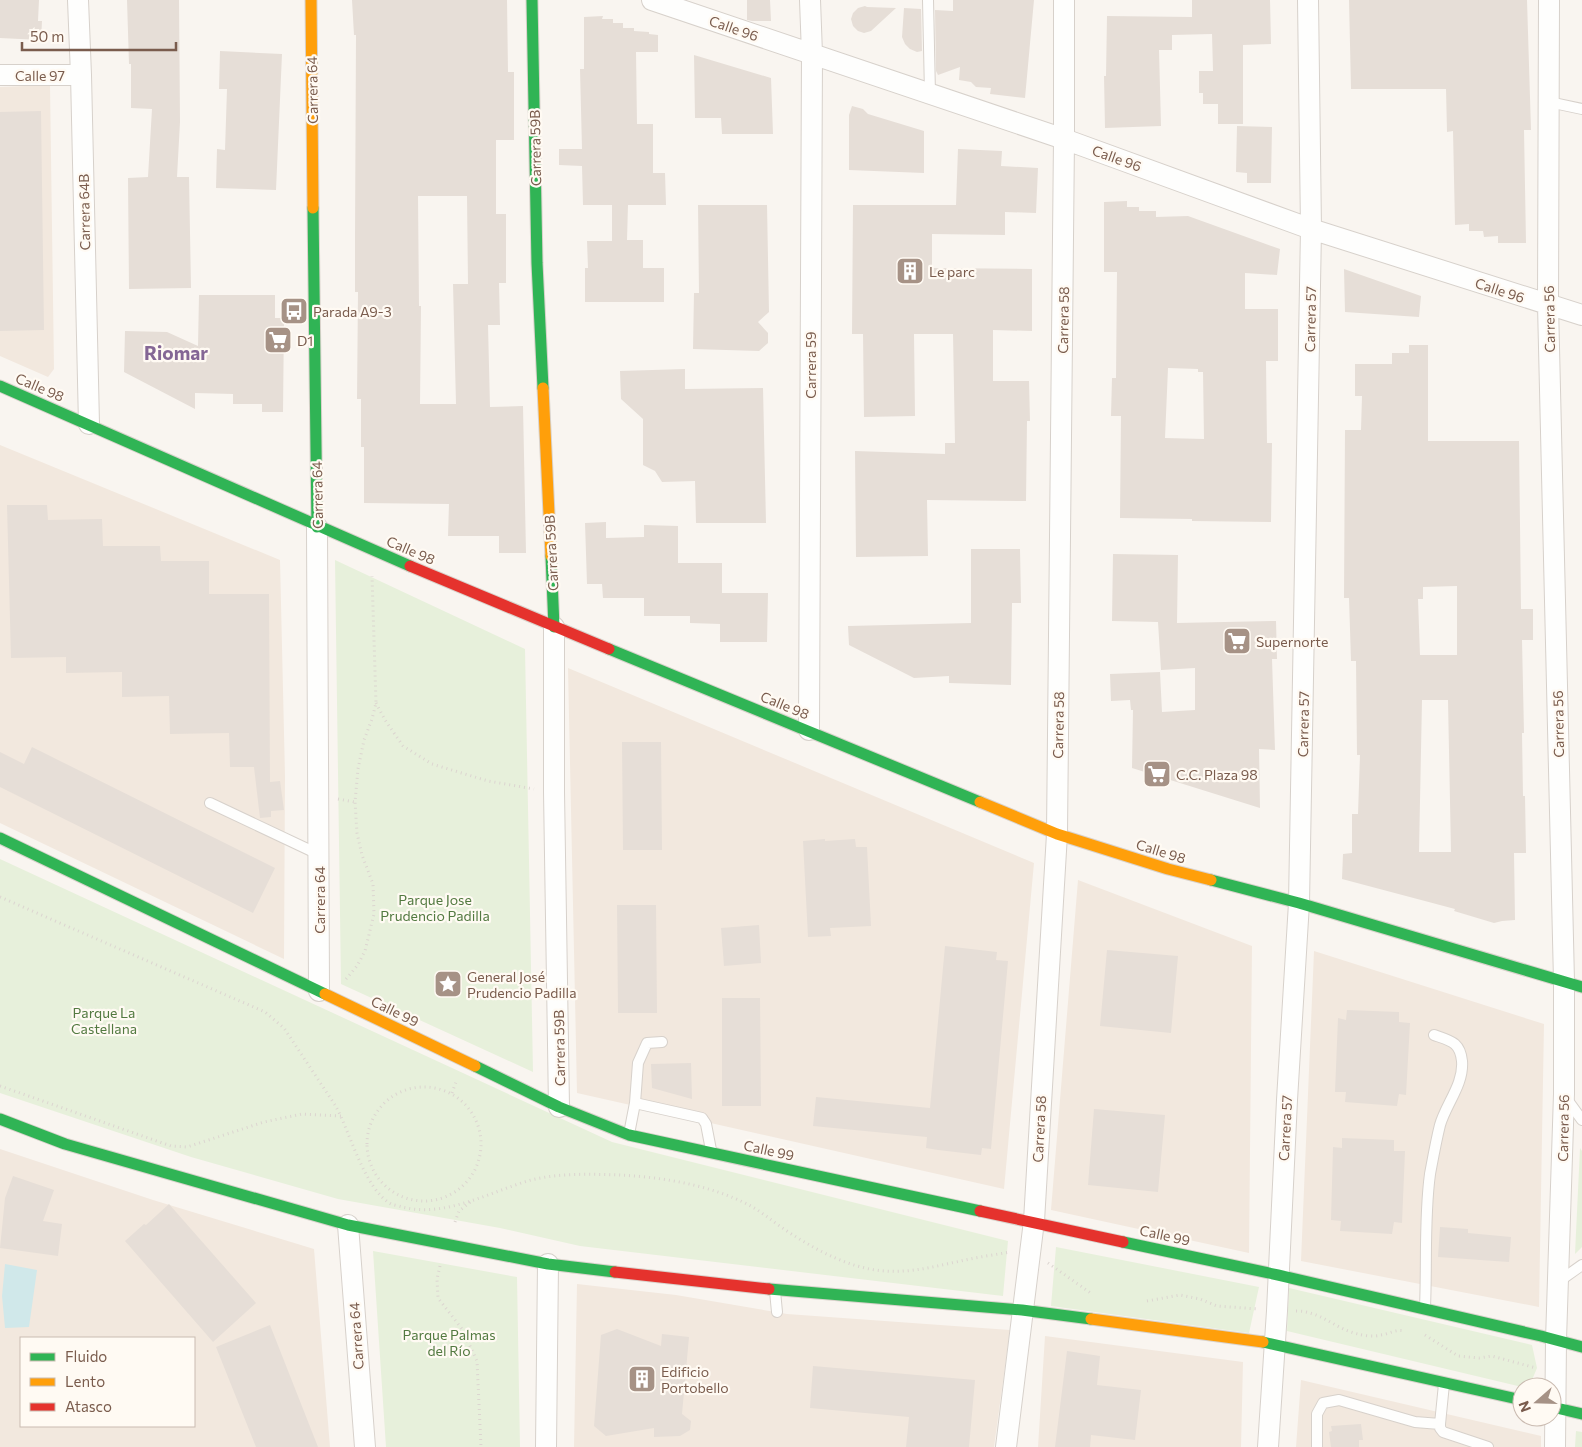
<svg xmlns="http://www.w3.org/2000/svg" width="1582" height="1447" viewBox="0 0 1582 1447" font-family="Commissioner,sans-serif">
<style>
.residential{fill:#f2e8de;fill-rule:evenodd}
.green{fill:#e7f0db}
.water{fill:#d0e8ea}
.building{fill:#e6ded7;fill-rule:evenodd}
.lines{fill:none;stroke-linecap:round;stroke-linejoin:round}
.lane-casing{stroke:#d7d1cb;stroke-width:12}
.street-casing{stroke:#d7d1cb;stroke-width:22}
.fast-casing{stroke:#d9d2cb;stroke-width:13}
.slow-casing{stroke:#d9d2cb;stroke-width:13}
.jam-casing{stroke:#d9d2cb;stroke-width:13}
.path{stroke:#dcd5d0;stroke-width:3;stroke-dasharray:1 4;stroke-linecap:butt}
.lane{stroke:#fefefd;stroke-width:10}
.street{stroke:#fefefd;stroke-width:20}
.fast{stroke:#30b455;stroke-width:11}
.slow{stroke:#ff9f0a;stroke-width:11}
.jam{stroke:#e5322d;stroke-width:11}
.labels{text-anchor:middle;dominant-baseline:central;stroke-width:4.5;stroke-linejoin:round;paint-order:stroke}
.street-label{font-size:14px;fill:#7a5c4d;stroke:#fffaf3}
.poi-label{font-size:14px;fill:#7a5c4d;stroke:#fffaf3;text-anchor:start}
.park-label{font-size:14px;fill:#537a41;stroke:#fffaf3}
.district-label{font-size:19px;font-weight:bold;fill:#846695;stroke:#fffaf3}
</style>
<rect width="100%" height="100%" fill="#f9f5f0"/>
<path class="residential" d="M50,85L54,369L48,377L0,356V87Z
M0,445L280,560L285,776L284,959L0,823Z
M568,668L1034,863L1004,1189L577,1093Z
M1078,880L1252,946L1249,1253L1051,1210Z
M1314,951L1544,1024L1539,1307L1301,1261Z
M0,1149L153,1200L314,1249L330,1447H0ZM21,1338H194V1426H21Z
M577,1284L676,1295L787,1314L1010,1330L994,1447H574Z
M1045,1336L1243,1362L1241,1447H1038Z
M1301,1380L1541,1436V1447H1296Z"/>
<path class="green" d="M335,560L525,649L533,1072L341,984Z
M0,859L612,1142L1008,1241L1003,1296L580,1246L500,1228L338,1199L191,1157L0,1093Z
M1580,1148L1582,1151V1247L1575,1254Z
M1056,1247L1259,1287L1249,1333L1051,1306Z
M373,1251L517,1277L520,1447H386Z
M1289,1288L1532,1345L1537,1368L1529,1387H1522L1287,1331Z
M1576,1431L1582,1432V1447H1575Z"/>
<path class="water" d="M5,1264L37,1270L29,1327L5,1328L2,1296Z"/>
<path class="building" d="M0,0H39L38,21H42L41,40L0,38Z
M127,0H179L180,122L177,177H189L191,288L129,289L128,178L148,177L152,109L131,108V64H129Z
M352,0H507L508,72H514V140H496V214H506V283H499L500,325H488L490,407L523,406L526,553H499V536H448L449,504L364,503V447H361V399H357L358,292H355V237L356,35H354ZM418,196H467L468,284H453L456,404H420L421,306H419Z
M747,0H770L771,21H752L747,20Z
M953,0H1034L1025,98L990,94L991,88L976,87L971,82L959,80L960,67L938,75L936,71L935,10L953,11Z
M1192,0H1270L1271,44L1243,45V124H1218V104H1203V93H1199V71H1213L1212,34L1172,35V50H1159L1161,126L1105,128L1104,76H1106L1107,16L1192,17Z
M1349,0H1527L1531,130H1524L1526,243H1498V236L1484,237L1483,231H1469V224L1455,225L1453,131L1447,132L1446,89H1351Z
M865,6L867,7L896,8L871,31L864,33L858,31L853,26L851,19L853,13L858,8Z
M904,8L921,9L922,51L917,52L910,49L905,44L902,37Z
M603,16L602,19H613V23H623V28H634V31L649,32V34L658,35V52H636L637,124H653V173H665L666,205H628L627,240H643V268H664V302H585V268H588L587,241H612V205H583L582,166L559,165V149H582L580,69H584V17Z
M220,51L282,54L276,190L216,188L217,149L225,150L227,89H219Z
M694,55L771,78L773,134H722L721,118H695Z
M852,106L863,109L868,114L924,131V173L849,170V115Z
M41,111L44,330L0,331V112Z
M1237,126L1272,127L1271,183H1247V173L1236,172Z
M958,149L1002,151L1001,166L1038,168L1036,213L1005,212V235L932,234V268L1032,269V331L993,330V381H1029L1030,421H1027L1026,501L927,500L928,556L856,557L855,451L945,454V443H955L953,334H914L915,416L864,417L863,334H852L853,205H956Z
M1127,201V207H1139V211H1156V217L1188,216L1280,249L1277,275L1245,273V309H1278V361H1266L1267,443H1272L1271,522L1192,521V519L1120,518L1121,416H1111L1112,378H1116L1117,272H1104V202ZM1168,368L1198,369V372H1203L1204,439L1165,438Z
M698,205H767L769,312L758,322L768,333V343L759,351L693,349L694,293H699Z
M1344,269L1421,296L1419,317L1345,312Z
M199,295H275V318H284L283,412H262V404H233V394L195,393V409L124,372L125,331L167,332L198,346Z
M1409,345H1428V441H1519L1521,609H1533V640H1522L1524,733H1522L1523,796H1525L1526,853H1514L1515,920L1502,921L1494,923L1454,911L1455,909L1342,879L1343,854L1352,853V814H1358L1360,755H1357L1356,661H1351L1349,598H1344L1345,430H1361L1362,396H1355V364H1392V353H1409ZM1457,586V655H1420L1418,599H1423V587ZM1422,700H1448L1451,852H1419Z
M685,369V389L763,388L766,523H696L695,481L662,482L655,471L643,465V419L621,399L620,371Z
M7,505H47L48,520L102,519L103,546H160L161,561H209V594H269L270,782L280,781L284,810L271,811V817L260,818L254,767H230L229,733L170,734L169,696L122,697V672L66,673V657L11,658Z
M606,522V538L644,537V525L678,526V563H722V593H768L767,642H720V624L690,623V616H644V598H603L602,584H587L585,523Z
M971,549H1020L1021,603H1012L1011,685L949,683V676L914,678L849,645L848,626L971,623Z
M1113,554L1178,555L1177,623L1276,621L1277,659H1272L1275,750L1259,749L1260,808L1132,768L1133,710H1131L1130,700L1111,701L1110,674L1160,672L1162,712L1195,710V668L1161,670L1158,622L1112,621Z
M622,742H661L662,850H623Z
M32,747L275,868L253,913L0,787V752L24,764Z
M825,839V841L855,839L856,847H867L871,926L830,928L831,936L808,937L803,841Z
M617,905H656L657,1013H618Z
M759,925L761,963L724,966L721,928Z
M945,946L997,952L996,960L1008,961L991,1149L982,1148L981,1155L938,1150L926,1148L927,1137L813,1126L816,1097L930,1108Z
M1107,950L1178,956L1171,1033L1100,1026Z
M722,998H760L761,1106H722Z
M1347,1010L1399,1012V1022L1410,1023L1406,1095L1399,1094L1397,1106L1345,1102L1346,1092H1335L1338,1018L1346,1020Z
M691,1063L692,1099L652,1088L651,1064Z
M1094,1109L1165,1115L1158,1192L1088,1185Z
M1342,1138L1394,1140V1151H1405L1402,1223L1394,1222L1392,1234L1340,1231L1341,1221L1331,1220L1333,1147L1342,1148Z
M13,1176L54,1190L43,1221L62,1224L58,1256L0,1248L5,1198Z
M169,1204L256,1303L213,1342L125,1241L144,1224L146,1225Z
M1440,1227L1468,1229V1233L1511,1237L1509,1262L1438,1257Z
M270,1325L318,1447H256L216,1347Z
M617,1329L661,1346L662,1334L689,1337L682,1414L691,1421L690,1430L680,1436L654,1437V1428L606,1436L594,1426L601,1335Z
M1067,1351L1100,1356L1097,1385L1141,1390L1135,1440L1091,1435L1090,1447H1055Z
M813,1366L975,1380L969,1447H906L909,1417L810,1408Z
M1361,1424L1363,1440H1359V1447H1331L1329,1432L1332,1431L1331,1426Z"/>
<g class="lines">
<defs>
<path id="lane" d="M928,0L930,94
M1549,102L1582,109
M210,803L318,854
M1566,1098L1582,1120
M635,1103L702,1118L706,1124L711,1150
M629,1134L635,1103L638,1063L647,1043L662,1042
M1558,1282L1582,1265
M775,1291L777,1312
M1425,1307C1427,1263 1424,1218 1430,1174C1433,1158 1436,1141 1440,1125C1446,1104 1464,1084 1462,1061C1460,1042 1451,1041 1434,1035
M1444,1384L1440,1424V1428L1443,1432L1488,1447
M1317,1447V1414L1323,1403L1339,1400L1415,1422L1440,1424"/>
<path id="street" d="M78,0L81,75L89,424
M652,0L1064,139L1311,229L1582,315
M1549,0L1548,305L1564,981V1094L1556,1340L1555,1447
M0,75H81
M317,527L319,991
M554,627V792L559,1107
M809,730L812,54L810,0
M348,1225L365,1447
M546,1447L548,1264
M1006,1447L1034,1221L1057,834L1064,139V0
M1268,1447L1277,1311L1287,1100L1299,903L1311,229L1308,0"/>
<path id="fast" d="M532,0L537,263L543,388
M313,208L317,527
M0,386L410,566
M551,556L554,627
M609,649L980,802
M0,838L325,994
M1211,880L1299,903L1582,987
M475,1066L559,1107L629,1135L980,1211
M0,1119L65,1144L348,1225L548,1264L615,1272
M1123,1242L1278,1275L1541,1336L1582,1347
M769,1289L1022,1310L1091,1319
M1263,1342L1522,1400
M1552,1407L1582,1414"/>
<path id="slow" d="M311,0L313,208
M543,388L551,556
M980,802L1057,834L1168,869L1211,880
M325,994L475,1066
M1091,1319L1263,1342"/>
<path id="jam" d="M410,566L609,649
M980,1211L1123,1242
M615,1272L769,1289"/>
</defs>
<use href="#lane" class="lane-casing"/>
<use href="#street" class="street-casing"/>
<use href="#fast" class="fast-casing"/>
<use href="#slow" class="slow-casing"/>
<use href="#jam" class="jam-casing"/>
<path class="path" d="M376,703L385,720L403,746L432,764L488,781L534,789
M338,799L355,802
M0,897L265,1012L284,1028L335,1105C350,1131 364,1189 391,1204C394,1205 399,1206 402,1207C446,1218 489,1192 531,1180C559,1173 590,1174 619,1175C662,1177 710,1185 749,1205C760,1211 770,1219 781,1227C810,1247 849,1269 885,1271C912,1273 936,1266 961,1261C977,1257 994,1255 1010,1252
M346,979L357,966L365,951L374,914L373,884L362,855L357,833L355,802L358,769L364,740L372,719L376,703L372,576
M0,1086L171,1146L187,1147L264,1122L302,1114L341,1116
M367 1144a57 57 0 1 1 114 0a57 57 0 1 1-114 0Z
M452,1093L456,1082
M455,1222L459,1211L473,1200
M1048,1263L1092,1294
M440,1266L437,1279L438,1298L462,1329L477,1361L481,1447
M1147,1301L1180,1295L1200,1299L1217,1306L1258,1309
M1296,1311C1321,1311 1335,1329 1358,1334C1365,1336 1375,1337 1381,1335C1389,1334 1396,1329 1404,1331
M1425,1335L1458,1356L1479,1358L1492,1356L1536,1368"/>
<use href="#lane" class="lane"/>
<use href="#street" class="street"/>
<use href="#fast" class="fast"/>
<use href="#slow" class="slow"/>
<use href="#jam" class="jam"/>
</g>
<defs>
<symbol id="building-square" viewBox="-11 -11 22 22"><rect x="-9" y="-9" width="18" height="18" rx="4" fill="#a69286" stroke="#fffaf3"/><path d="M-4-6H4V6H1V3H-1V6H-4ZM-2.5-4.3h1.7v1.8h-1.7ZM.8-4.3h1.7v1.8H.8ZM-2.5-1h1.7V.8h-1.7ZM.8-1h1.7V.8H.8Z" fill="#fff"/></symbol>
<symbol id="bus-square" viewBox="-11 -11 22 22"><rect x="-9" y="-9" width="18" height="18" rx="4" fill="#a69286" stroke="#fffaf3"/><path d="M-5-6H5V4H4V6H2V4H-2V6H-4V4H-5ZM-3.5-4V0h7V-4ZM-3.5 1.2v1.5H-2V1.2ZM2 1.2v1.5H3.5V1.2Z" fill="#fff"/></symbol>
<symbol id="supermarket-square" viewBox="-11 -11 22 22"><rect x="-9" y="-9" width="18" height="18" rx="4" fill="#a69286" stroke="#fffaf3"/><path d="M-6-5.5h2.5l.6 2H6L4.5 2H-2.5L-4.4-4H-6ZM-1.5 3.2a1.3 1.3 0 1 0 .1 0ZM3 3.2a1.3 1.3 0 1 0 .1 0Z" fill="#fff"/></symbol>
<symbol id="sight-square" viewBox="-11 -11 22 22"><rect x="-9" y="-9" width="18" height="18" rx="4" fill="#a69286" stroke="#fffaf3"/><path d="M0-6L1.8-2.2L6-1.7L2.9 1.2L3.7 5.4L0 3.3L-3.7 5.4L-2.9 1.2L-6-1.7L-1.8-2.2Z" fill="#fff"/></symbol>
</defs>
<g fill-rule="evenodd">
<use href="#building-square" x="894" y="255" width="32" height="32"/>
<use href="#bus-square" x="278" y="295" width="32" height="32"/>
<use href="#supermarket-square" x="262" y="324" width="32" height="32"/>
<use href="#supermarket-square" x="1221" y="625" width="32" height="32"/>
<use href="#supermarket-square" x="1141" y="758" width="32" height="32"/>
<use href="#sight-square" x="432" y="968" width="32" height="32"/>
<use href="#building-square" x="626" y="1363" width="32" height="32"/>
</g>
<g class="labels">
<g class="street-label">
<text transform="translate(734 28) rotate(19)">Calle 96</text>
<text x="40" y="75">Calle 97</text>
<text transform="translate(312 90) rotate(-91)">Carrera 64</text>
<text transform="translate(535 148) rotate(-91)">Carrera 59B</text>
<text transform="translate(1117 158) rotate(20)">Calle 96</text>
<text transform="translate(84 212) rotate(-91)">Carrera 64B</text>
<text transform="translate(1500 290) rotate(18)">Calle 96</text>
<text transform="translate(1310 319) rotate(-89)">Carrera 57</text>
<text transform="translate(1549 319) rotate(-91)">Carrera 56</text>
<text transform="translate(1063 320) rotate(-89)">Carrera 58</text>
<text transform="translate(810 365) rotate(-90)">Carrera 59</text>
<text transform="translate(40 387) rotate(23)">Calle 98</text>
<text transform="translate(317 495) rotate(-91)">Carrera 64</text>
<text transform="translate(411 550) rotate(23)">Calle 98</text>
<text transform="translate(551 553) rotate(-93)">Carrera 59B</text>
<text transform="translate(785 705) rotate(22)">Calle 98</text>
<text transform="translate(1303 724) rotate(-89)">Carrera 57</text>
<text transform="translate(1558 724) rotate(-91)">Carrera 56</text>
<text transform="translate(1058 725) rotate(-89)">Carrera 58</text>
<text transform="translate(1161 851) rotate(17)">Calle 98</text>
<text transform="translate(319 900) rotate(-90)">Carrera 64</text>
<text transform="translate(395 1011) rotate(26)">Calle 99</text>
<text transform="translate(559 1048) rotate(-91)">Carrera 59B</text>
<text transform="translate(1285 1128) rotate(-87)">Carrera 57</text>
<text transform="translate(1563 1128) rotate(-89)">Carrera 56</text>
<text transform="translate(1039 1129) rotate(-87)">Carrera 58</text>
<text transform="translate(769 1150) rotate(12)">Calle 99</text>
<text transform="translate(1165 1235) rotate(12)">Calle 99</text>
<text transform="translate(356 1336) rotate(-94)">Carrera 64</text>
</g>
<g class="poi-label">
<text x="929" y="271">Le parc</text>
<text x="313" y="311">Parada A9-3</text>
<text x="297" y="340">D1</text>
<text x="1256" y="641">Supernorte</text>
<text x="1176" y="774">C.C. Plaza 98</text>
<text x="467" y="976">General José<tspan x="467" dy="16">Prudencio Padilla</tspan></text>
<text x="661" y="1371">Edificio<tspan x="661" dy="16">Portobello</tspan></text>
</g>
<g class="park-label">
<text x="435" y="899">Parque Jose<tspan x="435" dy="16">Prudencio Padilla</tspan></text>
<text x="104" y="1012">Parque La<tspan x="104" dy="16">Castellana</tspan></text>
<text x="449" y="1334">Parque Palmas<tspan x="449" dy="16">del Río</tspan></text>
</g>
<g class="district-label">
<text x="176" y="352">Riomar</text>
</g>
</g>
<rect x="20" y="1337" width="175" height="90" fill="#fffaf3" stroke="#cabbb1"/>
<rect x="30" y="1353" width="25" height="8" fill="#30b455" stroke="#cabbb1"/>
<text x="65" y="1362" font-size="15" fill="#7a5c4d">Fluido</text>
<rect x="30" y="1378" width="25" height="8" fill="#ff9f0a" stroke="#cabbb1"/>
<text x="65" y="1387" font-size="15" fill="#7a5c4d">Lento</text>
<rect x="30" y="1403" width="25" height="8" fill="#e5322d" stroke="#cabbb1"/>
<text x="65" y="1412" font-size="15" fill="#7a5c4d">Atasco</text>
<g transform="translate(1537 1402) rotate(250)"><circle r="24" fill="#fffaf3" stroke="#cabbb1"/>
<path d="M0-4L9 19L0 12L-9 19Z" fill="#a69286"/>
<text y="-8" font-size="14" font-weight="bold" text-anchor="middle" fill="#7a5c4d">N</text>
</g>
<path d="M22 42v8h154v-8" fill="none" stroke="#7a5c4d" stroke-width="2.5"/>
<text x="30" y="42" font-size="15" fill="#7a5c4d" stroke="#fffaf3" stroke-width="4" paint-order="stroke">50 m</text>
</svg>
